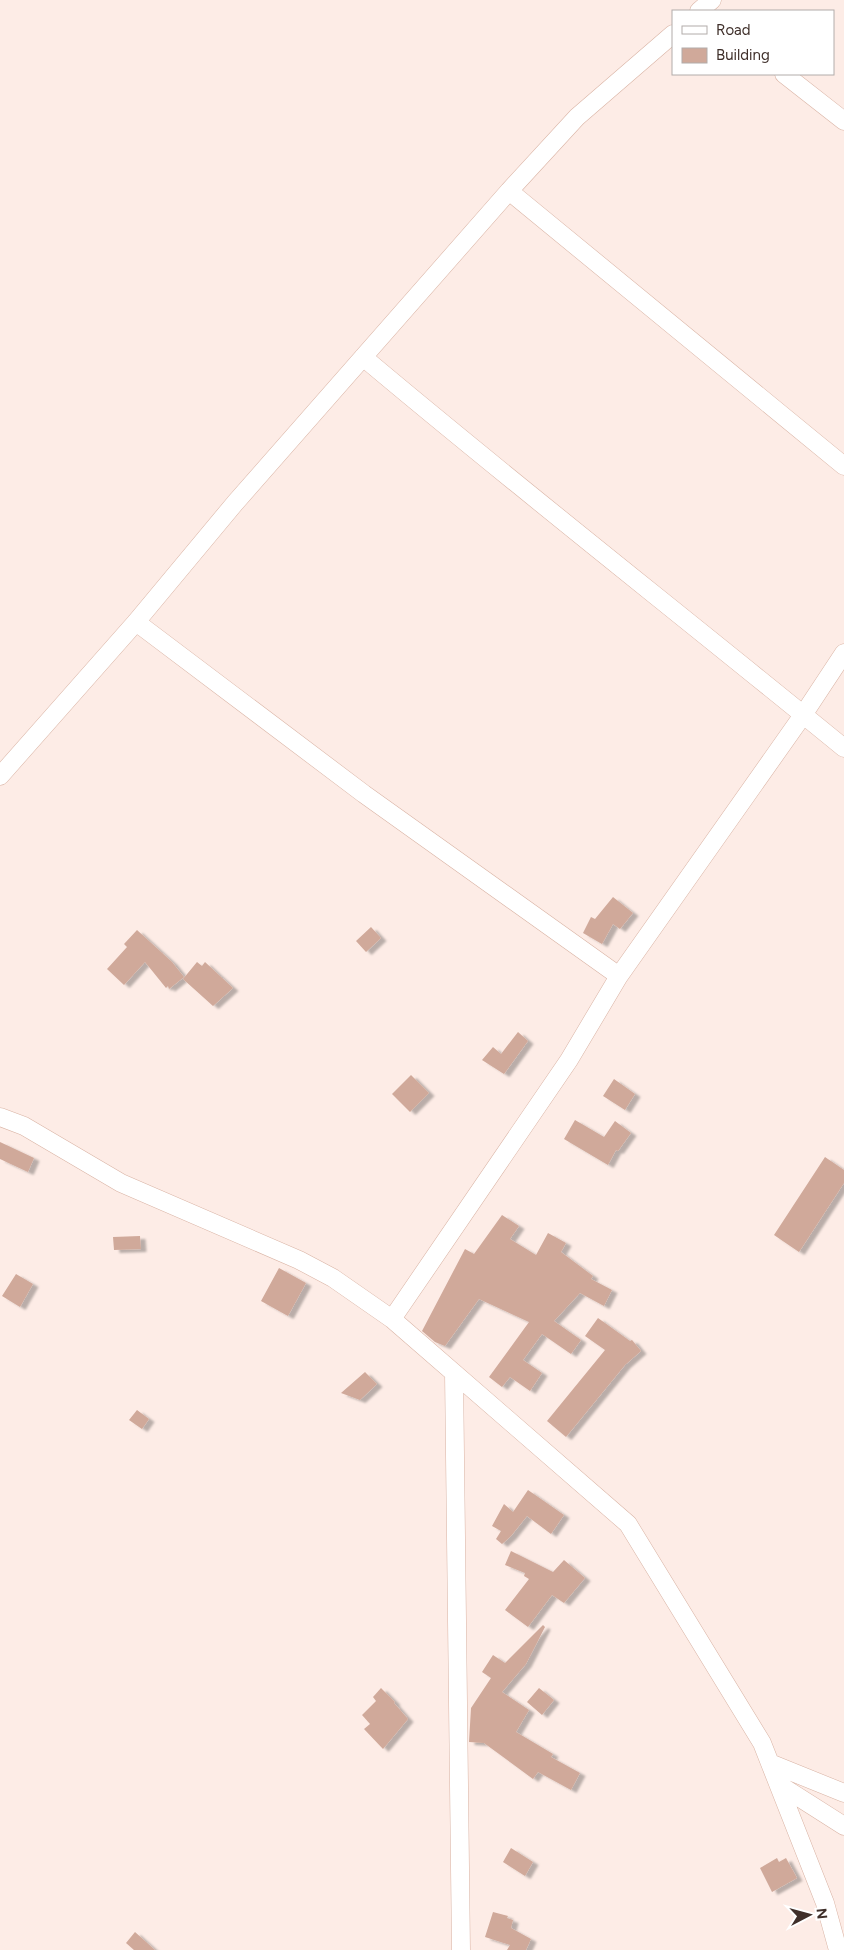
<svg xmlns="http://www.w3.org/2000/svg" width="844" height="1950" viewBox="0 0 844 1950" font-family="Figtree,sans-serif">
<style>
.building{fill:#d0a99a;filter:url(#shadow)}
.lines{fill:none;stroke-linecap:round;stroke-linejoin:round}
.minor-casing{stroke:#d9b3a4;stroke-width:19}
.minor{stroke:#fff;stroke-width:18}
</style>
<defs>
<filter id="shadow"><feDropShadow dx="5.5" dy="3" stdDeviation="1" flood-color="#0004"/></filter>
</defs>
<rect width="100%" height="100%" fill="#fdece6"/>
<path class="building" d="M613,897L633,913L620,929L613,924L602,944L583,933L591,917L595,919Z
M371,927L381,938L366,952L356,941Z
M137,930L172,962L184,977L169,989L168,986L166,988L145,962L124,985L107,969L127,947L124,944Z
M197,962L202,966L205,962L233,988L213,1006L183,979Z
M518,1032L528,1041L504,1074L482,1060L493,1047L501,1054Z
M411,1075L429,1093L410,1112L392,1094Z
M614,1079L635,1094L625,1110L603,1096Z
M575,1120L604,1137L615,1121L631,1133L618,1151L616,1150L608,1165L564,1139Z
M0,1142L34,1158L28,1172L0,1159Z
M825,1157L844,1170V1183L799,1252L774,1235Z
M502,1215L519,1226L510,1239L536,1255L548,1233L566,1243L561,1252L593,1276L591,1279L612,1290L604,1306L580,1293L554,1321L581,1340L571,1354L542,1334L523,1360L542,1373L530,1391L510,1377L502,1387L489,1377L529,1322L479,1299L445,1346L435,1342L422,1331L465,1249L474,1254Z
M140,1236L141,1249L114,1250L113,1237Z
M279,1268L306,1283L288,1316L261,1301Z
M16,1274L33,1284L20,1307L2,1296Z
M598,1318L630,1341L632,1340L641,1351L625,1365L566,1437L547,1421L605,1350L585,1336Z
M365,1372L377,1384L360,1400L341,1393Z
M137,1410L149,1419L142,1429L129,1420Z
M528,1490L564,1515L551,1534L527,1516L511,1536L502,1544L496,1539L501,1531L492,1526L504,1504L513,1512Z
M511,1551L553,1572L564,1560L585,1578L564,1603L552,1595L528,1627L505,1610L529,1579L524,1576L525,1573L505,1565Z
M543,1625L545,1627L526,1664L502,1692L529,1710L516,1732L553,1754L551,1757L580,1773L571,1790L538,1772L533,1779L484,1743L469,1742L471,1708L491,1678L482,1672L493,1655L505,1663Z
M381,1688L395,1702L394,1703L408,1719L383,1749L364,1729L370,1724L362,1715L376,1701L373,1697Z
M539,1688L554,1700L542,1715L527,1702Z
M511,1848L533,1862L525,1876L503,1862Z
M777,1858L779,1862L786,1858L797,1878L772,1892L760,1868Z
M493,1912L508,1916L507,1918L513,1920L511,1928L531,1939L526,1950H507L510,1945L485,1937Z
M135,1932L155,1950H134L126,1943Z"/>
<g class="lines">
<defs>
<path id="minor" d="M699,11L712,0
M784,74L844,121
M509,191L844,466
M363,357C521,490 684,617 844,748
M136,622L364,794L619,976
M0,776L136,622L235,503L509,191L577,117L673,34
M0,1117L24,1126L121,1183L299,1260L333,1278L392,1319L628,1524L762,1743L825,1903L838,1950
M392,1319L569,1060L619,976L803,715L844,653
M454,1373L461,1950
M770,1763L844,1793
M778,1784L844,1826"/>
</defs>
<use href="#minor" class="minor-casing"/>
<use href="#minor" class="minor"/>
</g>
<rect x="672" y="10" width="162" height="65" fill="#ffffff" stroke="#b2acaa"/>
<rect x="682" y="26" width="25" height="8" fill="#ffffff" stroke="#b2acaa"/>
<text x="716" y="35" font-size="15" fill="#3f2f2a">Road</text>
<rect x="682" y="48" width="25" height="15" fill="#d0a99a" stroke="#b2acaa"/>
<text x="716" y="60" font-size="15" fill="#3f2f2a">Building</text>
<g transform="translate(809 1915) rotate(84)" stroke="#ffffff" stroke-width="4" paint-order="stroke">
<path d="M0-4L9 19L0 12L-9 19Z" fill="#3f2f2a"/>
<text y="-8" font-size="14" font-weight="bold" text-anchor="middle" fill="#3f2f2a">N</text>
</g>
</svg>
